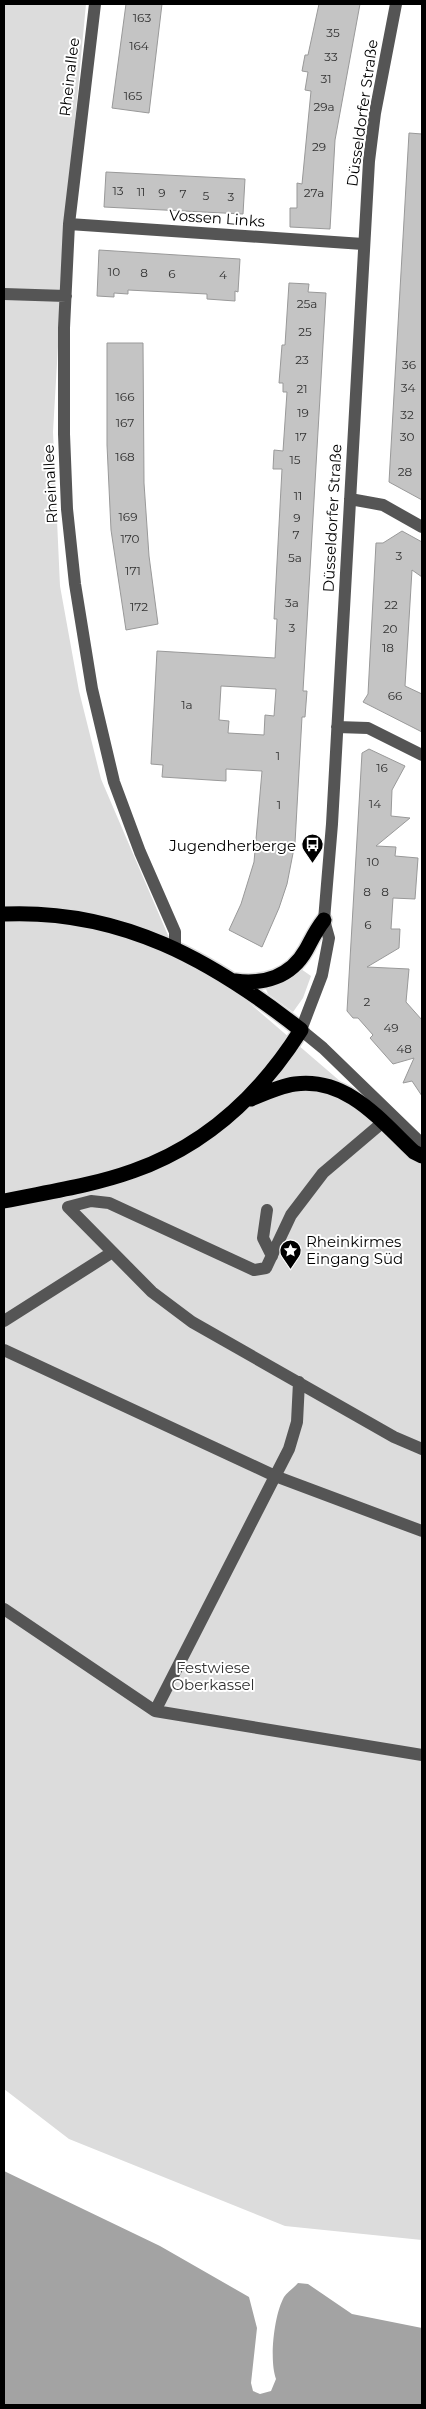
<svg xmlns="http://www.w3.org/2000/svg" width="426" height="2409" viewBox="0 0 426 2409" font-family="Montserrat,sans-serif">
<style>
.green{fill:#dcdcdc}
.water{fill:#a3a3a3}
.building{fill:#c4c4c4;stroke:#999;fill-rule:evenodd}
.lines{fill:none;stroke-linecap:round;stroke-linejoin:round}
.highway-casing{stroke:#dbdbdb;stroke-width:18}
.minor{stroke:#555;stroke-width:12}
.highway{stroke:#000;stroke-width:15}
.labels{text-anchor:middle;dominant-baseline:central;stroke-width:4;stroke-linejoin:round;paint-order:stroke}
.number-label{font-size:12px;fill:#313131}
.street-label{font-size:15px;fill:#000;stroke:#fff}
.poi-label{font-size:15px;fill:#000;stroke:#fff;text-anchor:end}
.park-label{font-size:15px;fill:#333;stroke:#fff}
</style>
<rect width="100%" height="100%" fill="#fff"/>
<path class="green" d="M4,4H86L65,226L53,432L60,586L79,691L101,779L179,961L233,989L384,1119L422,1155V2240L285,2226L69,2139L4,2089Z
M301,969L311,976L303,998L293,1012L268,994L266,989Z"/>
<path class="water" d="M4,2171L160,2246L249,2297L257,2328L251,2383L253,2391L260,2394L271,2391L276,2379C269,2360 274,2315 284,2297C287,2292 294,2288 298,2283L308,2284L352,2314L422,2328V2405H4Z"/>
<path class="building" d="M126,4H162L149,113L112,108Z
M319,4H360L335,140L330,229L290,227V208H297V183L302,184L311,91L305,90L308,72L302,71L305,55H308Z
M409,133L422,134V500L389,482Z
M106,172L245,179L243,214L104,207Z
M99,250L240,259L238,292L235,291V301L207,299V294L128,290V294L114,293V297L97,296Z
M289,283L309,284L308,292L326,293L303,691H307L305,717H302L295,843L287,884L279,908L262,947L229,930L241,904L254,862L262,771L226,769V781L162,777L163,765L151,764L157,651L275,658L277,619H274L282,469H273L274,450L283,451L287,392H283V383H279L282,345H285ZM221,686L276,689L274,716L265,715L264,735L228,733L229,721L219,720Z
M107,343H143L144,483L149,556L158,624L126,630L111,530L107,445Z
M402,531L422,542V577L412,570L405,686L422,694V732L363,702L368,694L376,543H383Z
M369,749L405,766L392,790L391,816L410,818L376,846L396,847L395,856L418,858L415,899L393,898L391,929H400L399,948L367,967L409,969L406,1002L422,1020V1096L412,1081L403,1083L414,1058L393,1064L370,1038L373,1035L358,1018H353L347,1011L362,753Z"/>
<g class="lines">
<defs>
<path id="highway" d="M4,914C121,909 212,960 301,1030C260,1095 207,1145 133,1171C91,1186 47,1192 4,1201
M235,981C263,985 291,977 306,950C312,939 316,930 324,920
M251,1099C265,1093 280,1086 295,1084C347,1077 380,1120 414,1152L422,1156"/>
</defs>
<use href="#highway" class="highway-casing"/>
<path class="minor" d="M95,4L69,224L64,328V434L67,509L75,584L92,689L114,782L140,852L175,932V947
M396,4L375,113L369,161L332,824L324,920L329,938L322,975L301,1030L323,1048L422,1144
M69,224L363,244
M4,294L66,296
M350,499L383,505L422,527
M337,727L368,728L422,755
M389,1117L323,1173L291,1215L266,1268L254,1270L109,1203L91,1201L68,1207L152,1292L192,1322L394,1437L422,1449
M267,1210L263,1238L272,1256
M4,1321L111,1253
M4,1350L275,1476L422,1531
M4,1609L155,1711L422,1755
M155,1711L289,1449L297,1422L299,1382"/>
<use href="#highway" class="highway"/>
</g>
<defs>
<symbol id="bus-pin" viewBox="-11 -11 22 30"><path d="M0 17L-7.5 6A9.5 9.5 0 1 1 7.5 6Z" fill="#000" stroke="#fff"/><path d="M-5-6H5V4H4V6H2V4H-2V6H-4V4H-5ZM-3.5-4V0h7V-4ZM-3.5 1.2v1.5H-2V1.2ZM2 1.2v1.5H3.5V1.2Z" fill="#fff"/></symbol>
<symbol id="sight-pin" viewBox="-11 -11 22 30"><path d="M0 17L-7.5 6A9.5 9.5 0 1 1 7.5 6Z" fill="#000" stroke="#fff"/><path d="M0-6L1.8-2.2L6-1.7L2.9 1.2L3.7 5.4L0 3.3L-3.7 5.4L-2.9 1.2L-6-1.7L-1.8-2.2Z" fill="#fff"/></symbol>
</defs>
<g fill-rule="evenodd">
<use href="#bus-pin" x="300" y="832" width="25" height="34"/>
<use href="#sight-pin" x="278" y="1238" width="25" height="34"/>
</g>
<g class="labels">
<g class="number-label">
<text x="142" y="17">163</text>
<text x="333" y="32">35</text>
<text x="139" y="45">164</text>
<text x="331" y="56">33</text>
<text x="326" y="78">31</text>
<text x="133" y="95">165</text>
<text x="324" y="106">29a</text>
<text x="319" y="146">29</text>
<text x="118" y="190">13</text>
<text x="141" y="191">11</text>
<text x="162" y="192">9</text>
<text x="314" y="192">27a</text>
<text x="183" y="193">7</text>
<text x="206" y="195">5</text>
<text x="231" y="196">3</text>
<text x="114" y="271">10</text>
<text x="144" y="272">8</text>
<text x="172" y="273">6</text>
<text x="223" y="274">4</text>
<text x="307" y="303">25a</text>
<text x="305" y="331">25</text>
<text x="302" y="359">23</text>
<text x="409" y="364">36</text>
<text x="408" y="387">34</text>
<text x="302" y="388">21</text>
<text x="125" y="396">166</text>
<text x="303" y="412">19</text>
<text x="407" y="414">32</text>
<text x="125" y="422">167</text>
<text x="301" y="436">17</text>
<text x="407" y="436">30</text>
<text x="125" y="456">168</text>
<text x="295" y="459">15</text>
<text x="405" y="471">28</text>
<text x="298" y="495">11</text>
<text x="128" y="516">169</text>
<text x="297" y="517">9</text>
<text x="296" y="534">7</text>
<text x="130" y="538">170</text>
<text x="399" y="555">3</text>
<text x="295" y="557">5a</text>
<text x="133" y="570">171</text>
<text x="292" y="602">3a</text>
<text x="391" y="604">22</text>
<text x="139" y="606">172</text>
<text x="292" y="627">3</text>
<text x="390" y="628">20</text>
<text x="388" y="647">18</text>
<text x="395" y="695">66</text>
<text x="187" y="704">1a</text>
<text x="278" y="755">1</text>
<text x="382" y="767">16</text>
<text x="375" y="803">14</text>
<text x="279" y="804">1</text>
<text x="373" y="861">10</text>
<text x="367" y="891">8</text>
<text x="385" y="891">8</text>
<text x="368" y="924">6</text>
<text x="367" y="1001">2</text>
<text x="391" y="1027">49</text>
<text x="404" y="1048">48</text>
</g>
<g class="street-label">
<text transform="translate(69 77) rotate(-83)">Rheinallee</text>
<text transform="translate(362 113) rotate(-82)">Düsseldorfer Straße</text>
<text transform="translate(217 218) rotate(4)">Vossen Links</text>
<text transform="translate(50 484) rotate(-93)">Rheinallee</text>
<text transform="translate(332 518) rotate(-87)">Düsseldorfer Straße</text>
</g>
<g class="poi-label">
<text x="296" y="845">Jugendherberge</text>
<text x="306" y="1241" text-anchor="start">Rheinkirmes<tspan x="306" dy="17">Eingang Süd</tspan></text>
</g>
<g class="park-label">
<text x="213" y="1667">Festwiese<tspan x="213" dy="17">Oberkassel</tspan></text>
</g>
</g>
<rect width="426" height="2409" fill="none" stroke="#000000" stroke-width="10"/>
</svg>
